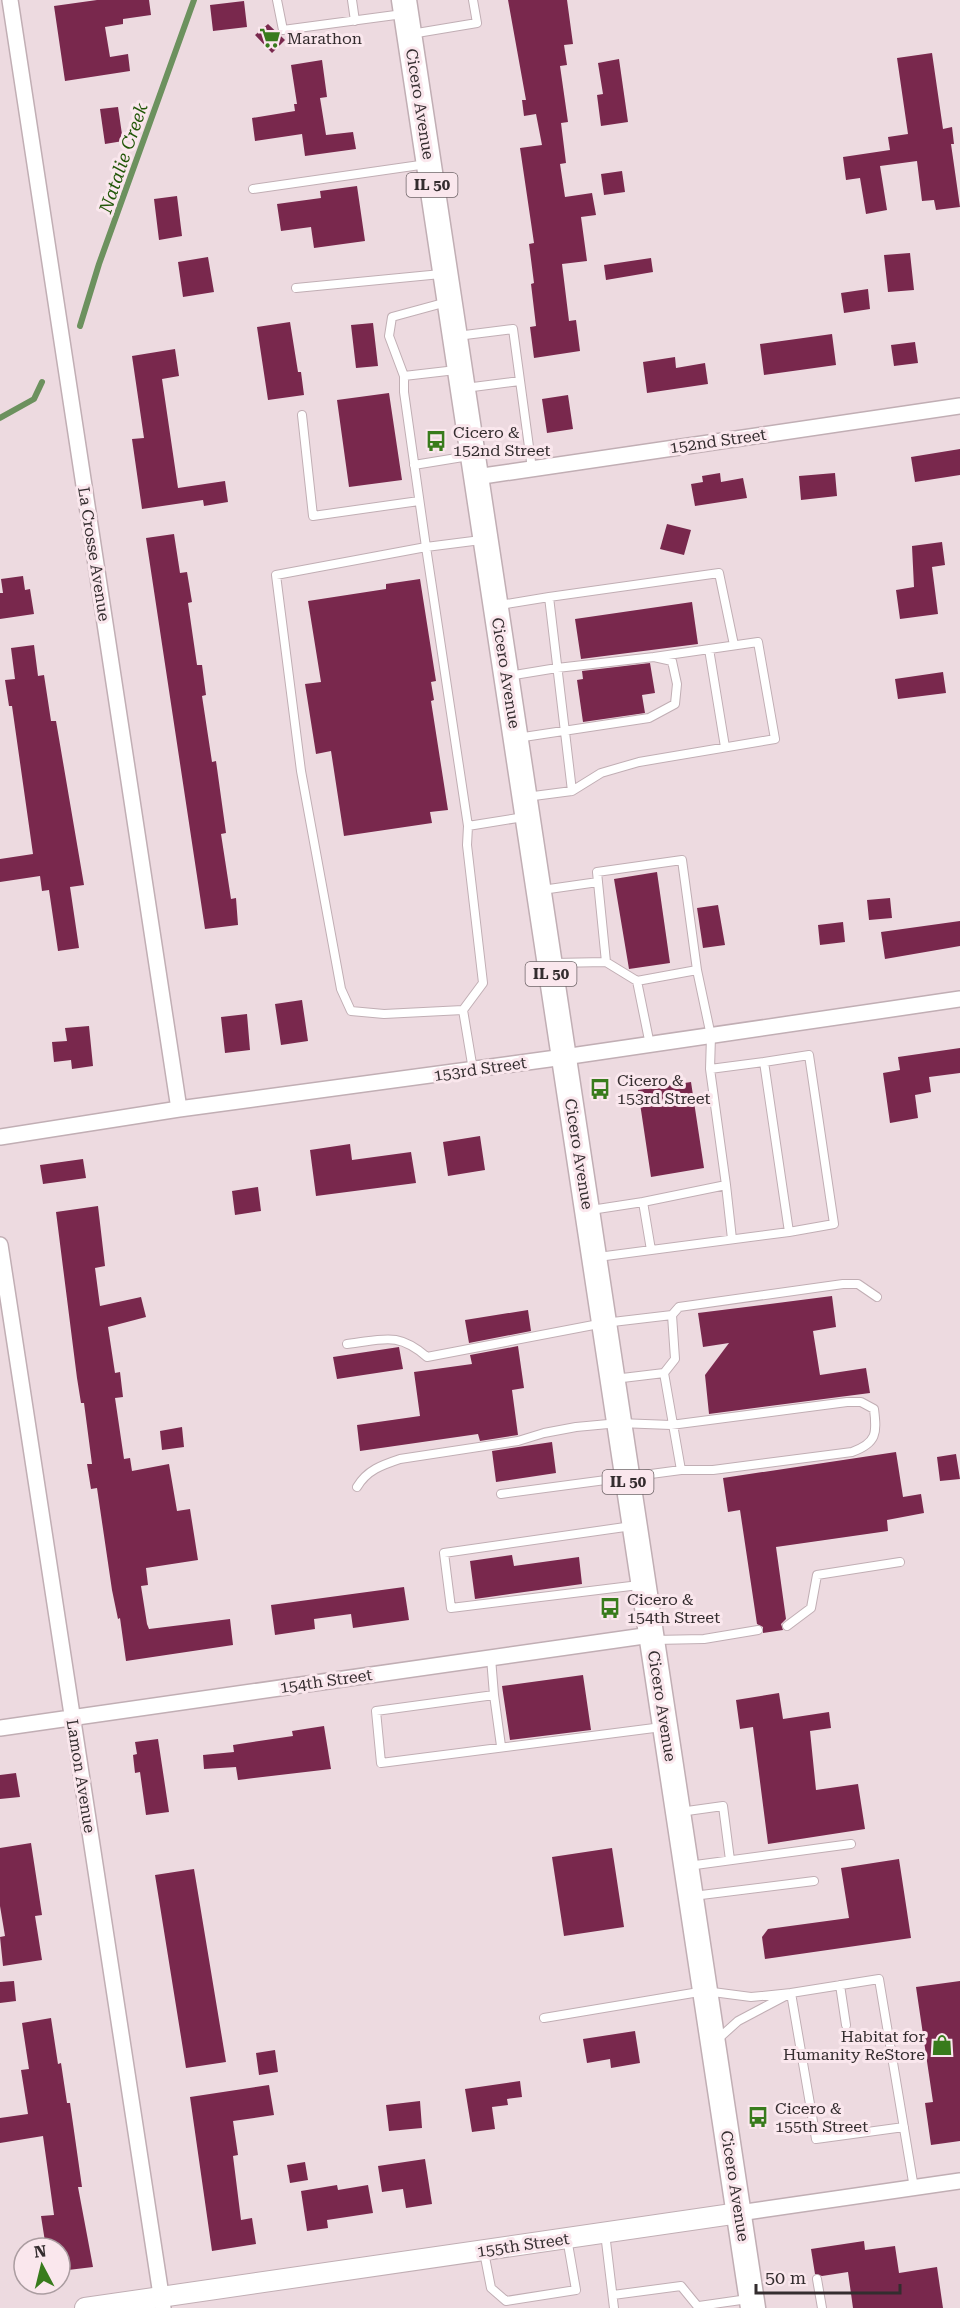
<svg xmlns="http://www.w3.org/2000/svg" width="960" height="2308" viewBox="0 0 960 2308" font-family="'Roboto Serif',serif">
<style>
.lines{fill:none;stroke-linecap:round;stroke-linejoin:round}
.stream{stroke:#6c915e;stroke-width:6}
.building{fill:#79284d}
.service-casing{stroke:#c1aeb4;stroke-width:10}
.minor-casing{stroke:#c1aeb4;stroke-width:18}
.tertiary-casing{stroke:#c1aeb4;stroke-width:22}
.primary-casing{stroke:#c1aeb4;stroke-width:27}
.service{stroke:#fff;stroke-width:8}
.minor{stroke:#fff;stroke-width:15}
.tertiary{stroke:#fff;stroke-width:20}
.primary{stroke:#fff;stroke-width:24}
.labels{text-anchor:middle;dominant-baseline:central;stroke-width:6;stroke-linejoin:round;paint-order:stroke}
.shield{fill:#fae7ed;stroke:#6f6568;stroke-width:1.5}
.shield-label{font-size:15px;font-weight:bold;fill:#342d2f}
.poi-label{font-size:16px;fill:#342d2f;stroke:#fae7ed;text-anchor:start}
.street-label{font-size:16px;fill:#342d2f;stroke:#fae7ed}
.water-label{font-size:18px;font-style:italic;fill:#225708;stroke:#fae7ed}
</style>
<rect width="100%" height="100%" fill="#eddae0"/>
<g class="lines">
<path class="stream" d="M80,326L99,264L194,0
M0,418L34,399L42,382"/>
</g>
<path class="building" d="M97,0H149L151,15L123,19V24L105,27L110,57L128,54L130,71L65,81L54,6Z
M508,0H567L573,44L564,45L567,65L560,66L568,122L561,123L566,163L560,164L565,197L592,193L596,215L581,217L587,261L562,264L569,321L576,320L580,351L534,358L530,327L536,326L531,284L534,283L529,244L534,243L520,148L542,145L536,114L524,116L522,100H526Z
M244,1L247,27L213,31L210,5Z
M268,24L285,40L272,53L255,35Z
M932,53L943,129L952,127L954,144H951L960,207L936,210L934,200L922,201L917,161L880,166L887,210L866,214L860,178L846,180L843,157L890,150L888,137L908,134L897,58Z
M619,59L628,122L601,126L597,95L603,94L598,63Z
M322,60L327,97L320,98L326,135L353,132L356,149L305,156L302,134L255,141L252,118L295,111L294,104H297L291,65Z
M118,107L123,141L105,144L100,109Z
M622,171L625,192L604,195L601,174Z
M357,186L365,241L314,248L311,227L281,231L277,204L321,198L320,191Z
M177,196L182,236L159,240L154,199Z
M910,253L914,290L888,292L884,255Z
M208,257L214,292L183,297L178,262Z
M651,258L653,272L606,280L604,265Z
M868,289L870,309L844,313L841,293Z
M290,322L298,372H301L304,395L268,400L257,327Z
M373,323L378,366L356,368L351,325Z
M832,334L836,365L764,375L760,344Z
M915,342L918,363L894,366L891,345Z
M175,349L179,376L162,379L178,488L225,481L228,502L204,506L203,500L142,509L132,439L144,438L132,356Z
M675,357L676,368L705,363L708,384L647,393L643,362Z
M389,393L402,480L349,487L337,400Z
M568,395L573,429L547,433L542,399Z
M960,449V475L915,482L911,457Z
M720,473L721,482L743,478L747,498L695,506L691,484L703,482L702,476Z
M835,473L837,496L801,500L799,476Z
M667,524L691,530L684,555L660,549Z
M174,534L180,573L187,572L192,602L188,603L197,665H202L206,695L202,696L212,762L216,761L226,833L221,834L231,899L236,898L238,925L205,929L146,538Z
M942,542L945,565L932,567L938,614L900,619L896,590L914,587L912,546Z
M23,576L25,590L30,589L34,614L0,619V593H3L1,579Z
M420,579L436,681L431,682L434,700L431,701L448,810L430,812L432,823L344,836L331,751L316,754L305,684L321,682L308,601L386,589V584Z
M692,602L698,644L581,659L575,619Z
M34,645L38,676L44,675L51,721H56L84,885L70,887L79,948L58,951L49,890L42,891L40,876L0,882V859L33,854L12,706H9L5,680L15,679L11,648Z
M650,663L655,693L642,695L645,713L583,722L577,680L583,679L582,671Z
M943,672L946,693L898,699L895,679Z
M657,872L670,963L629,969L614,879Z
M890,898L892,918L869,920L867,900Z
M718,905L725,945L703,948L697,908Z
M960,921V946L885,959L881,932Z
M843,922L845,942L820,945L818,925Z
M302,1000L308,1041L281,1045L275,1004Z
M247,1014L250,1050L225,1053L221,1017Z
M89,1026L93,1066L72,1069L71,1060L54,1062L52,1042L67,1041L65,1028Z
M960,1048V1073L929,1077L931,1092L915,1095L918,1118L890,1123L883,1073L900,1070L898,1057Z
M691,1082L704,1168L651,1177L638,1090Z
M480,1136L485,1170L448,1176L443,1142Z
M350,1144L352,1160L411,1152L416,1183L316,1196L310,1150Z
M83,1159L86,1178L43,1184L40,1165Z
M258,1187L261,1211L235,1215L232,1191Z
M98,1206L105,1266L95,1268L100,1306L141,1297L146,1317L108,1327L115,1373L120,1372L123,1397L115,1398L124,1459L130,1458L132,1471L169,1464L177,1511L190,1509L198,1560L146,1568L148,1585L141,1586L147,1624L149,1629L230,1619L233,1645L126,1661L120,1618L118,1619L112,1590L97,1488L91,1489L87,1464H92L84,1403H81L77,1378L56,1212Z
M832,1296L836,1327L813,1331L820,1375L866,1368L870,1393L709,1414L705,1375L729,1343L703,1347L698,1313Z
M528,1310L531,1331L469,1343L465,1320Z
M518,1346L524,1388L512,1390L518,1435L480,1441L478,1434L360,1451L357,1425L420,1416L414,1372L472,1364L470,1355Z
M399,1347L403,1369L337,1379L333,1357Z
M182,1427L184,1447L162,1450L160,1431Z
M552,1442L556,1473L496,1482L492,1451Z
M896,1452L903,1497L921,1494L924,1513L887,1520L888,1531L776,1547L786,1619L781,1624L783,1630L763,1633V1627L757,1624L740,1510L728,1512L723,1478Z
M956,1454L960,1479L940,1481L937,1457Z
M512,1555L514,1566L579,1557L582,1584L475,1599L470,1561Z
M404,1587L409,1620L353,1628L351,1614L314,1619L315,1629L275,1635L271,1605Z
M583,1675L591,1730L510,1740L502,1686Z
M779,1693L783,1719L829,1712L831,1728L810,1731L816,1790L858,1784L865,1829L768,1844L753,1727L740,1729L736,1700Z
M324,1726L331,1769L238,1780L236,1767L204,1769L203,1755L234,1752L233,1745L293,1736L292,1731Z
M158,1739L169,1812L146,1815L140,1772L135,1773L133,1755L137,1754L135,1742Z
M16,1773L20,1797L0,1799V1775Z
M31,1843L42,1915L35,1916L42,1960L3,1966L0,1937L5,1936L0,1906V1848Z
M612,1848L624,1927L564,1936L552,1857Z
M899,1859L911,1938L765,1959L762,1937L768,1929L849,1918L841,1868Z
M194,1869L226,2062L186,2068L155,1875Z
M14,1981L16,2001L0,2003V1982Z
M960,1981V2141L931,2145L925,2103L933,2102L916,1987Z
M51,2018L58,2064L61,2063L67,2103H70L82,2187H78L93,2267L60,2271V2248H46L41,2216L54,2215L43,2136L0,2143V2118L28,2114L21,2070L29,2069L22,2023Z
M635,2031L640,2063L611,2068L610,2059L587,2063L583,2039Z
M275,2050L278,2072L259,2075L256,2053Z
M520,2081L522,2097L507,2099L508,2105L492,2107L495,2129L472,2132L465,2089Z
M269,2085L274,2115L233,2121L238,2155L233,2156L241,2220L252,2218L256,2244L212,2251L190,2097Z
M420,2101L422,2128L389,2131L386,2105Z
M425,2159L432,2204L406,2208L403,2189L382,2192L378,2166Z
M305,2162L308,2180L290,2183L287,2165Z
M337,2185L338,2190L368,2185L373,2213L327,2220L328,2228L307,2231L301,2191Z
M864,2241L865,2250L895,2246L899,2273L937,2267L943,2308H853L848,2272L822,2276L815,2274L811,2249Z"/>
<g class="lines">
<defs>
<path id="service" d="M277,0L283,30L403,14
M352,0L355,21
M411,34L477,23L473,0
M253,189L427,164
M296,288L441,274
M447,302L392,317L389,336L404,376V392L426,547L481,540
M457,336L513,329L532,469
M404,376L456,370
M465,388L520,381
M302,415L313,516L419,501
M414,465L469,456
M549,597L719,573L734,645
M500,605L549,597L572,791L526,797
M709,649L725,747
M508,676L557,668L654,657L672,661L677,684L675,704L649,718L517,738
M572,791L601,773L639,762L775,739L758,642L654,657
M468,826L426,547L276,575L301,771L341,989L351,1011L384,1014L463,1010L473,1070
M598,882L597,872L682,860L697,970
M542,890L598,882L606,962
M553,963L606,962L637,981L650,1045
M463,1010L483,983L467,845L468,826L524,817
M764,1062L809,1055L834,1224L789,1232
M726,1185L732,1239
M591,1210L643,1202
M651,1250L643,1202L726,1185L710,1069
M598,1257L789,1232L764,1062L710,1069L711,1036L697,970L637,981
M672,1315L679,1307L843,1284H858L877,1297
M347,1344C383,1340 397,1331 427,1357L604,1323L672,1315L675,1359L664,1373L681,1470
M614,1379L664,1373
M357,1487C367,1470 382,1465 400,1459L518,1441L544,1433L576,1427L619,1423L671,1425L847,1402H861L874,1409C877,1433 877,1443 852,1452L713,1470H681L501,1494
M632,1526L444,1553L451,1608L639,1585
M787,1626L811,1608L817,1575L900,1562
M654,1640L704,1639L758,1630
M491,1658L494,1695L376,1711L381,1763L662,1727
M494,1695L501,1746
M680,1812L723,1806L730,1860
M688,1866L851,1844
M693,1896L814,1881
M840,1985L846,2025
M544,2018L705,1991L751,1997L791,1993L738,2021L718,2039
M904,2127L816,2139L791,1993L879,1979L914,2188
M605,2233L614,2308
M484,2252L491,2288L506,2301L576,2290L567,2238
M817,2279L822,2308
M613,2295L681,2286L699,2308
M699,2306L748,2299"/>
<path id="minor" d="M10,0L179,1109
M476,477L960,406
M0,1137L179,1109L564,1057L960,999
M0,1245L163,2308
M0,1728L651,1635
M739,2213L960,2181"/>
<path id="tertiary" d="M85,2308L739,2213"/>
<path id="primary" d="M404,0L753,2308"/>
</defs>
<use href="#service" class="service-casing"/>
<use href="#minor" class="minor-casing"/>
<use href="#tertiary" class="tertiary-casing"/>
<use href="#primary" class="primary-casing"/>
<use href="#service" class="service"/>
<use href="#minor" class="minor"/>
<use href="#tertiary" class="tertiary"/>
<use href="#primary" class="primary"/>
</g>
<defs>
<symbol id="supermarket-bare" viewBox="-9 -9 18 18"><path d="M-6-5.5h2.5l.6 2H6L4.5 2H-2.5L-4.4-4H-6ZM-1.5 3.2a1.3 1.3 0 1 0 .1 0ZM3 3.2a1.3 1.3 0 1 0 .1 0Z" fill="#387b1c" stroke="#fae7ed" stroke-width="2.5" paint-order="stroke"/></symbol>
<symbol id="bus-bare" viewBox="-9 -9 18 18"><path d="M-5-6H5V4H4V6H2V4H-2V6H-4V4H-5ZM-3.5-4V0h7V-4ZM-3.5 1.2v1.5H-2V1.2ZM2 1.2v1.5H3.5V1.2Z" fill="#387b1c" stroke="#fae7ed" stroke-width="2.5" paint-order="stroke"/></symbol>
<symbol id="shop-bare" viewBox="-9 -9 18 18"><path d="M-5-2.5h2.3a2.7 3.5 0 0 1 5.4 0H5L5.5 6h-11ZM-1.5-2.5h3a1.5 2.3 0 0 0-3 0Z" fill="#387b1c" stroke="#fae7ed" stroke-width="2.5" paint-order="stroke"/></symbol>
</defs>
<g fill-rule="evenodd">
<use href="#supermarket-bare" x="255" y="23" width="30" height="30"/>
<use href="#bus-bare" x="421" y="426" width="30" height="30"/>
<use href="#bus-bare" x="585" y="1074" width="30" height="30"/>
<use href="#bus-bare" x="595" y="1593" width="30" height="30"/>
<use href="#shop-bare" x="927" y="2030" width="30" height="30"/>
<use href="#bus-bare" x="743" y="2102" width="30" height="30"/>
</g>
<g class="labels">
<g class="shield">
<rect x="406.5" y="173" width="51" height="24" rx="4.5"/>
<rect x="525.5" y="962" width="51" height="24" rx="4.5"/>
<rect x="602.5" y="1470" width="51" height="24" rx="4.5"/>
</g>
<g class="shield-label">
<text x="432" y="185">IL 50</text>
<text x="551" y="974">IL 50</text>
<text x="628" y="1482">IL 50</text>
</g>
<g class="poi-label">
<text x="287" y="38">Marathon</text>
<text x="453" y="432">Cicero &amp;<tspan x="453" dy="18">152nd Street</tspan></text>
<text x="617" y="1080">Cicero &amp;<tspan x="617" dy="18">153rd Street</tspan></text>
<text x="627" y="1599">Cicero &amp;<tspan x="627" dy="18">154th Street</tspan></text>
<text x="925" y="2036" text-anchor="end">Habitat for<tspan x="925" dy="18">Humanity ReStore</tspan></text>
<text x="775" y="2108">Cicero &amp;<tspan x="775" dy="18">155th Street</tspan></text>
</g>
<g class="street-label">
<text transform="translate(420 104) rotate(81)">Cicero Avenue</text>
<text transform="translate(718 441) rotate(-8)">152nd Street</text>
<text transform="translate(94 554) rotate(81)">La Crosse Avenue</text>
<text transform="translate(506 673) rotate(81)">Cicero Avenue</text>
<text transform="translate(480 1069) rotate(-8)">153rd Street</text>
<text transform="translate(579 1154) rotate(81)">Cicero Avenue</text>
<text transform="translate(326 1681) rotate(-8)">154th Street</text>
<text transform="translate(662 1706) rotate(81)">Cicero Avenue</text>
<text transform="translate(81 1776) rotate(81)">Lamon Avenue</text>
<text transform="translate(735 2186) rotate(81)">Cicero Avenue</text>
<text transform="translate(523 2245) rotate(-8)">155th Street</text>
</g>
<g class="water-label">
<text transform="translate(123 158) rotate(-71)">Natalie Creek</text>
</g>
</g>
<g transform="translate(42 2266) rotate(353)"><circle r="28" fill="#fae7ed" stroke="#ab9da1" stroke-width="1.5"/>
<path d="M0-4.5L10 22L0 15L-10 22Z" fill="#387b1c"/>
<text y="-9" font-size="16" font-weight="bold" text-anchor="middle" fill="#342d2f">N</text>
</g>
<path d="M756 2284v9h144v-9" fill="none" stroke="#342d2f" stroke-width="3"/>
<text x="765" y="2284" font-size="18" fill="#342d2f" stroke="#fae7ed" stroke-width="4.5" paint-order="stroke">50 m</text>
</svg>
